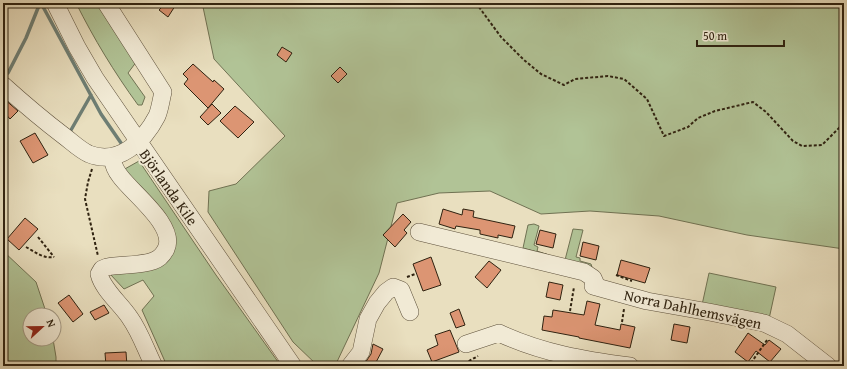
<svg xmlns="http://www.w3.org/2000/svg" width="847" height="369" viewBox="0 0 847 369" font-family="'Gentium Book Plus',serif">
<style>
.green{fill:#b1c396;stroke:#707253}
.lines{fill:none;stroke-linecap:round;stroke-linejoin:round}
.stream{stroke:#6e7e74;stroke-width:3.5}
.building{fill:#dc9573;stroke:#2f2210}
.minor-casing{stroke:#5e513c;stroke-width:18}
.path{stroke:#2f2210;stroke-width:2;stroke-dasharray:3 2;stroke-linecap:butt}
.minor{stroke:#f1ead5;stroke-width:17}
.labels{text-anchor:middle;dominant-baseline:central;stroke-width:4;stroke-linejoin:round;paint-order:stroke}
.street-label{font-size:15px;fill:#2f2210;stroke:#f1ead5}
</style>
<rect width="100%" height="100%" fill="#e9dfbf"/>
<filter id="stains"><feTurbulence type="fractalNoise" baseFrequency=".005" numOctaves="4"/><feColorMatrix values="0 0 0 0 .2 0 0 0 0 .09 0 0 0 0 .02 0 0 0 .5 -.17"/></filter>
<radialGradient id="worn" r=".72"><stop offset=".6" stop-color="#630" stop-opacity="0"/><stop offset="1" stop-color="#630" stop-opacity=".3"/></radialGradient>
<path class="green" d="M76,3H100L137,61L128,73L145,97L142,105H138C114,72 94,39 76,3Z
M199,3H844V249L747,235L659,216L590,211L541,214L490,191L439,193L397,203L379,273L335,366H318L293,342L208,212L209,191L236,184L285,136L214,59L203,7Z
M139,161L216,275L281,366H167L142,310L154,296L143,280L124,289L110,274L154,266L171,239L123,170Z
M534,224L539,226L534,245L538,247L537,251L549,255L523,248L528,225Z
M573,229L583,230L576,257L580,258V261L591,264L592,267L565,260Z
M3,251L36,282L47,315H30V339H53L56,357V366H3Z
M709,273L776,287L769,319L702,305Z"/>
<g class="lines">
<path class="stream" d="M41,3L101,114L121,143
M8,73L26,38L40,3
M71,130L91,95"/>
</g>
<path class="building" d="M166,3H177L168,17L159,10Z
M282,47L292,53L286,62L277,55Z
M193,64L213,82L214,80L224,89L208,108L184,84L188,79L183,74Z
M340,67L347,74L338,83L331,76Z
M3,98L18,111L10,119L3,111Z
M212,104L221,113L208,125L200,117Z
M235,106L254,122L238,138L220,121Z
M35,133L48,155L33,163L20,141Z
M443,209L462,215L463,209L474,211L473,217L515,226L512,238L498,235V238L480,234V230L456,226L455,229L439,224Z
M403,214L411,222L404,230L407,233L395,247L383,235Z
M25,218L38,229L19,250L7,239Z
M540,230L556,234L553,248L536,244Z
M583,242L599,246L596,260L580,256Z
M431,257L441,285L423,291L413,264Z
M621,260L650,268L645,283L617,275Z
M489,261L501,270L487,288L475,277Z
M549,282L563,285L560,300L546,297Z
M69,295L83,314L73,322L58,303Z
M587,301L600,304L595,325L620,330L621,324L635,327L630,348L579,338V337L542,330L544,316L552,317L553,310L584,315Z
M104,305L109,313L95,320L90,312Z
M459,309L465,325L456,328L450,313Z
M674,324L690,327L687,343L671,340Z
M450,330L459,352L432,362L427,350L438,345L435,335Z
M748,333L765,345L769,340L781,349L770,362L756,351L748,362L735,352Z
M373,344L383,349L374,366H363L371,354Z
M126,352L127,366H106L105,353Z"/>
<g class="lines">
<defs>
<path id="minor" d="M55,3L77,47L95,78L293,366
M3,85C23,103 43,120 64,136C72,142 80,150 89,154C119,166 144,141 157,116C160,109 161,100 163,92L106,3
M112,157C113,164 115,170 120,176C132,193 177,226 166,249C163,255 160,259 153,261C139,266 122,264 107,267L102,269L99,274C103,290 121,304 130,318C140,332 146,350 154,366
M419,232L584,272L593,278L597,287
M593,286L647,301L709,312L764,323L787,334L828,366
M466,344L499,333C542,353 584,360 630,366
M350,366L361,352L368,319L377,303L386,292L393,287L401,290L410,312"/>
</defs>
<use href="#minor" class="minor-casing"/>
<path class="path" d="M476,3L501,37L524,60L541,74L564,85L575,79L608,76L624,79L647,99L664,136L688,127L698,118L715,111L753,102L766,112L793,141L802,146L822,145L844,123
M92,169L88,182L85,199L98,256
M38,237L54,257
M26,247C35,252 44,259 54,257
M616,275L632,281
M407,277L415,274
M570,311L574,287
M622,322L624,309
M751,363L767,340
M460,366L478,356"/>
<use href="#minor" class="minor"/>
</g>
<g class="labels">
<g class="street-label">
<text transform="translate(169 187) rotate(55)">Björlanda Kile</text>
<text transform="translate(693 309) rotate(12)">Norra Dahlhemsvägen</text>
</g>
</g>
<rect width="847" height="369" fill="none" stroke="#e9dfbf" stroke-width="16"/>
<rect x="4" y="4" width="839" height="361" fill="none" stroke="#2f2210" stroke-width="2"/>
<rect x="8" y="8" width="831" height="353" fill="none" stroke="#2f2210"/>
<g transform="translate(42 327) rotate(68)"><circle r="19" fill="#f1ead5" stroke="#a39a86"/>
<path d="M0-3L7 15L0 10L-7 15Z" fill="#8f2418"/>
<text y="-6" font-size="11" font-weight="bold" text-anchor="middle" fill="#2f2210">N</text>
</g>
<path d="M697 40v6h87v-6" fill="none" stroke="#2f2210" stroke-width="2"/>
<text x="703" y="40" font-size="12" fill="#2f2210" stroke="#f1ead5" stroke-width="3" paint-order="stroke">50 m</text>
<rect width="100%" height="100%" filter="url(#stains)"/>
<rect width="100%" height="100%" fill="url(#worn)"/>
</svg>
